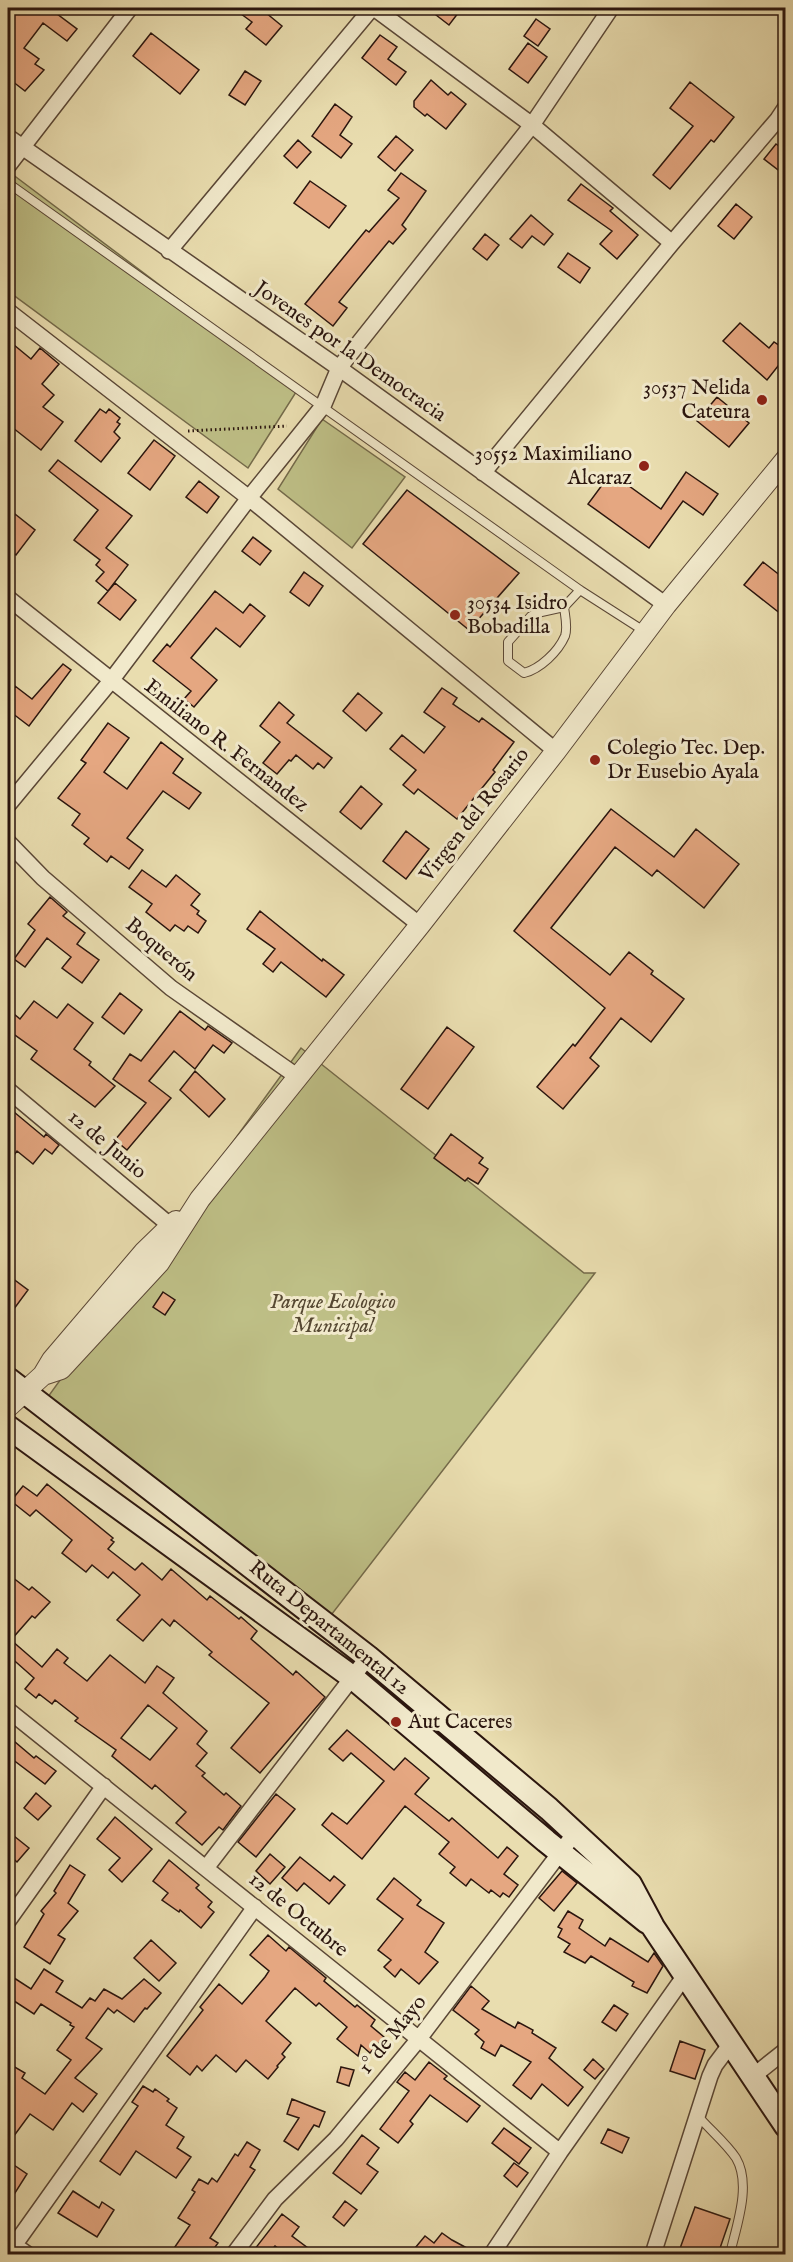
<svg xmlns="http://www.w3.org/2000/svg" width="793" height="2262" viewBox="0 0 793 2262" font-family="'IM FELL English',serif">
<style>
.green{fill:#bebf86;stroke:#746a4a;stroke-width:1.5}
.building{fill:#e5a781;stroke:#2a150e;stroke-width:1.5;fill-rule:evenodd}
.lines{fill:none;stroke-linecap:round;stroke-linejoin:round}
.service-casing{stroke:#5a4736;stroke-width:10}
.minor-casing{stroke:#5a4736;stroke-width:18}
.tertiary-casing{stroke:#5a4736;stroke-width:22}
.secondary-casing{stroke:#2a150e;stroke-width:26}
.path{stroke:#2a150e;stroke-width:3;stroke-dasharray:1.5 3;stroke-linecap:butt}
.service{stroke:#f1e9cb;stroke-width:8}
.minor{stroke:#f1e9cb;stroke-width:15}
.tertiary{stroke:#f1e9cb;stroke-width:20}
.secondary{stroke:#f1e9cb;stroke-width:22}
.poi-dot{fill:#8f2418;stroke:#f1e9cb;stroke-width:2}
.labels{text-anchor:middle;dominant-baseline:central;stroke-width:6;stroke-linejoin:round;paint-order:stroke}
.street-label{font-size:21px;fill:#2a150e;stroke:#f1e9cb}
.poi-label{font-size:21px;fill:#2a150e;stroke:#f1e9cb;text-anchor:start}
.park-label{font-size:21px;font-style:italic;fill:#564832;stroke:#f1e9cb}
</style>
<rect width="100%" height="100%" fill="#e9ddaf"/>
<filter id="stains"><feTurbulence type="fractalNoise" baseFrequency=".00333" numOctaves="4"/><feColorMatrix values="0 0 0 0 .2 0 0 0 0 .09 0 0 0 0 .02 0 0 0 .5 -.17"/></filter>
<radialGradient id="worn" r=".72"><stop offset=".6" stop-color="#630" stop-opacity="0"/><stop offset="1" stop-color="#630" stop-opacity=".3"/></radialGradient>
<path class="green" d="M8,171L298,389L248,468L8,291Z
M322,419L405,477L352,548L278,489Z
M301,1048L584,1273H595L325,1623L42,1405Z"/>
<path class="building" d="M18,8H49L77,29L67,41L43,23L24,48L39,59L35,64L44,70L25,91L8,78V21Z
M233,8H260L282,26L266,45L246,29L252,22Z
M442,8H462L449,25L436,15Z
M536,19L550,29L538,46L524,36Z
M151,33L199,70L180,94L133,56Z
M380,35L397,47L388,59L406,72L396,85L362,58Z
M528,43L547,57L528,83L509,69Z
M245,71L261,81L245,105L229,95Z
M431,80L448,95L451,92L466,104L446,129L427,114L425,116L414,107V101Z
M690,82L734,117L714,142L711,140L670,189L653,175L693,126L670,108Z
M335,104L352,117L340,135L352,144L341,158L312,136Z
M396,136L413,150L395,171L378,157Z
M298,140L311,152L297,168L284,156Z
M776,144L786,151V176L764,159Z
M401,173L426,191L402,225L406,229L393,244L389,241L339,302L347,308L333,326L305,304L366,230L369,232L399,198L388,190Z
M310,181L346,206L329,228L294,203Z
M581,184L613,208L610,211L638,235L617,259L600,244L612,231L568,200Z
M736,204L752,217L734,239L718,226Z
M531,215L553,234L544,245L532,236L522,248L510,239Z
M485,234L499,245L487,260L473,249Z
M568,253L590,268L580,283L558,267Z
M740,323L769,348L774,342L786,350V356L767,380L723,341Z
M8,340L31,359L40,348L59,364L42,384L54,395L43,407L63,422L41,450L8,424Z
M717,397L749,423L729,447L697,421Z
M100,409L106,413L109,409L120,418L117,422L120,424L114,432L120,438L101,462L75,441Z
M154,440L175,456L150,490L128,473Z
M58,460L132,516L106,548L128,565L108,591L96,581L104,572L96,565L100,560L74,540L98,510L49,471Z
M686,472L718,494L703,515L683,501L649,548L588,504L611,473L661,509Z
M199,481L219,497L207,513L186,497Z
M407,490L519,573L469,630L363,544Z
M15,514L35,530L16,555L8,549V524Z
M253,537L271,551L260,565L242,551Z
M763,562L786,580V618L744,585Z
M304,572L323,586L309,606L290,592Z
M115,583L136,600L120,620L98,603Z
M215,591L243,613L250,604L265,616L240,647L216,628L191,658L217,680L194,707L184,699L191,691L153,661L167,644L170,647Z
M63,664L71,670L29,726L8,710V697L15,686L32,699Z
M442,688L457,698L453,704L479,722L482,718L514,742L493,770L495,772L457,819L418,789L414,794L403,785L416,770L390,749L402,735L424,753L445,727L424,712Z
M358,693L382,713L366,731L343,711Z
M279,702L294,715L287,723L332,758L324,768L318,763L313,769L296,755L291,761L289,760L277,774L263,763L280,742L260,726Z
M108,723L129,738L104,772L127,789L161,742L183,759L173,773L201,793L189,809L163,791L127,838L143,850L129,869L111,856L107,862L84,844L89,838L72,825L80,814L58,798L86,763L81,760Z
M361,786L382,804L361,829L340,812Z
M611,809L674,857L696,829L739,864L704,908L657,870L652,876L615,847L551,928L610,975L629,952L653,971L651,974L684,999L651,1042L621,1018L590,1058L599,1066L563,1109L537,1087L573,1044L575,1046L605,1008L514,931Z
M406,831L429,849L406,879L383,861Z
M142,870L166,887L176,875L200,894L191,905L199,911L197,914L206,921L198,933L188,926L184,931L175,925L170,931L146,912L152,904L129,887Z
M50,897L67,912L63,916L85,933L77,944L99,960L82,983L62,968L71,957L47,938L25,967L14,959L35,930L28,924Z
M260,911L322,961L323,959L344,975L326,997L281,962L273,972L263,964L275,949L247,929Z
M120,993L142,1010L124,1034L102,1017Z
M34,1001L57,1018L68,1004L93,1023L74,1049L91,1062L89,1065L115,1086L95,1107L31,1059L37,1051L8,1030V1009L20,1019Z
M180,1011L205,1030L208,1026L232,1043L224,1053L213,1045L195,1069L174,1051L149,1081L171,1098L127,1150L115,1140L146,1103L113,1079L130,1054L141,1061Z
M447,1027L474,1047L428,1109L401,1089Z
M195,1071L225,1099L209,1117L180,1090Z
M8,1107L44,1137L46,1134L59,1145L52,1154L45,1149L33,1164L17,1151L8,1163Z
M451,1134L483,1158L479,1163L488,1169L478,1184L468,1178L465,1181L434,1158Z
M8,1275L28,1290L8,1317Z
M163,1292L175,1300L165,1315L153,1307Z
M47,1484L113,1538L111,1540L114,1542L108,1549L135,1570L142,1563L162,1580L171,1569L207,1600L210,1596L239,1619L241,1617L257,1631L251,1639L293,1675L296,1671L325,1697L260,1773L231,1748L269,1703L209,1655L212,1652L174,1620L170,1626L162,1619L143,1641L117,1620L140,1595L113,1572L108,1578L92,1565L86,1572L62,1553L72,1540L36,1510L30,1516L11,1501L23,1486L37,1496Z
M8,1574L29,1590L32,1587L50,1602L35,1618L32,1616L11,1640L42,1667L57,1649L68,1658L64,1663L87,1681L110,1655L145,1683L157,1666L174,1678L163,1693L207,1731L197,1744L207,1753L196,1766L205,1773L202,1776L224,1795L226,1793L241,1806L223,1830L219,1827L202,1845L176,1823L186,1812L155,1785L152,1789L112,1756L116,1750L75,1721L78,1718L55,1700L52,1704L39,1694L36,1698L25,1689L34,1678L8,1655ZM148,1705L177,1728L150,1760L121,1738Z
M347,1730L394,1770L405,1758L429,1778L415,1794L449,1821L452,1818L498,1858L507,1847L518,1856L504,1874L518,1885L509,1897L503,1893L500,1897L491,1890L489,1893L471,1879L466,1886L450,1873L455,1867L439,1854L449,1842L405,1806L362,1859L322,1825L332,1813L347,1824L384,1781L351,1753L343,1761L329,1749Z
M8,1736L34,1758L36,1756L56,1771L45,1784L8,1756Z
M36,1793L51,1806L38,1820L24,1808Z
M276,1794L295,1809L256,1857L238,1842Z
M115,1817L152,1849L122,1882L109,1870L120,1858L97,1839Z
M14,1836L29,1848L17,1862L8,1854V1843Z
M270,1854L285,1867L270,1884L256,1871Z
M300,1857L330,1881L334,1876L345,1885L329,1904L304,1883L297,1891L282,1878Z
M169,1860L199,1885L196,1888L212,1902L208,1907L214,1912L201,1928L180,1910L179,1912L162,1900L168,1893L153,1881Z
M70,1865L85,1875L68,1903L78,1911L58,1935L65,1939L50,1964L24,1947L44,1914L41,1911L56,1893L54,1891Z
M562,1871L577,1883L554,1911L539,1898Z
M394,1878L421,1900L417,1905L444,1923L425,1952L438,1962L419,1984L401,1969L395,1977L384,1967L391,1960L378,1950L403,1919L377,1899Z
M568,1911L583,1920L579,1928L605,1946L610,1938L648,1962L654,1953L663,1966L647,1993L632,1986L634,1982L591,1956L585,1963L564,1952L570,1944L558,1937L562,1929L558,1927Z
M268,1935L286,1951L289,1947L326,1978L324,1981L355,2007L357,2005L375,2020L371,2026L384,2037L370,2053L361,2045L358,2056L337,2039L347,2027L319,2003L316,2006L295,1988L266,2021L291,2043L282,2054L285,2057L277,2066L278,2067L268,2079L246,2060L236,2072L216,2055L202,2071L197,2066L190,2075L167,2056L203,2010L200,2007L219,1984L242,2004L265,1977L269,1971L250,1955Z
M151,1940L176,1963L159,1981L134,1958Z
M44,1969L63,1981L56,1992L82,2008L90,1998L95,2001L104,1989L122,1999L144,1979L161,1993L147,2009L145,2008L134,2022L117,2010L114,2013L108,2008L86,2038L102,2049L75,2078L97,2094L83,2112L72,2103L53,2130L30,2114L8,2144V2107L14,2099L11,2097L8,2104V2063L25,2073L22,2078L45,2094L71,2060L57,2050L74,2027L70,2025L71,2023L41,2004L34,2014L8,1997V1974L31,1989Z
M471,1986L489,2001L482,2009L515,2028L518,2022L533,2030L532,2033L556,2048L549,2058L583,2087L568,2106L542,2084L531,2099L513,2085L531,2062L501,2045L495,2056L481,2048L484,2042L475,2034L479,2030L453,2010Z
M614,2005L628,2014L616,2031L602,2022Z
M680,2041L705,2050L695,2079L670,2071Z
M593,2059L604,2069L595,2079L584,2070Z
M429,2062L447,2076L444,2079L480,2106L467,2122L430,2095L410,2121L413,2124L398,2143L380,2129L409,2091L397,2082L405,2072L415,2080Z
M341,2067L354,2070L349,2086L337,2082Z
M143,2086L153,2092L155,2089L169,2099L167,2101L177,2108L166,2125L184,2137L177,2148L191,2157L176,2178L136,2151L120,2175L100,2161L138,2106L132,2102Z
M292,2099L325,2112L319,2127L314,2125L298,2150L284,2141L299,2118L287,2114Z
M504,2128L531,2148L519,2164L492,2143Z
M608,2129L629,2138L622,2153L601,2143Z
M362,2135L379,2148L367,2164L378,2172L361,2194L333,2173Z
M247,2142L260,2150L250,2167L255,2170L210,2238L218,2243L210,2254H170L190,2225L178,2218L195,2192L192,2190L199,2179L208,2184L212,2178L217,2182L235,2154L238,2156Z
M8,2161L27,2174L8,2204Z
M514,2163L528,2173L517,2187L504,2176Z
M73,2191L99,2208L102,2202L114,2210L97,2237L58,2213Z
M345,2201L357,2210L344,2226L333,2217Z
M695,2207L730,2219L718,2254H678Z
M282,2214L299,2227L292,2236L316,2254H286L275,2246L268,2254H251Z
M442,2233L452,2240L478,2254H410L425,2236L434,2243Z"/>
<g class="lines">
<defs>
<path id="service" d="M8,183L580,590L644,631
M564,607C565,616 568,627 565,636C558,652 540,669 524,673L508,661V642L531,616L537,613L564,607L580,590
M698,2116C710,2130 726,2143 736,2158C752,2185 736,2227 730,2254"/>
<path id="minor" d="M374,8L532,125L672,243
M8,137L339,368L666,605
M8,166L130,8
M169,251L372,8
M8,311L249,498L556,751
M483,473L672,243L778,119L786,107
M8,598L420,925
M8,805L110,682L249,498L323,406L339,368L532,125L611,8
M8,842L43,878L171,988L298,1077
M8,1090L178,1232
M8,1710L560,2152
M206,1868L368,1657
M8,1921L104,1786
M752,2077L786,2050
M8,2241L27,2254
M8,2254L255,1907
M234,2254L275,2199L336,2139L418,2040L575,1833
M492,2254L560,2152L686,1974
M653,2254L710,2076L715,2065L730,2045"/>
<path id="tertiary" d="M43,1375L61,1369L159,1263L200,1199L420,925L556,751L666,605L786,459
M8,1407L43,1375L52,1360L144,1252L176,1221"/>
<path id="secondary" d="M8,1379L368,1657L549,1809L630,1884L653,1927L786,2126
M8,1427L352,1677L546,1841L647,1922"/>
</defs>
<use href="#service" class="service-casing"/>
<use href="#minor" class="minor-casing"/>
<use href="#tertiary" class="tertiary-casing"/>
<use href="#secondary" class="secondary-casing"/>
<path class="path" d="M188,431L287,426"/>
<use href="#service" class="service"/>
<use href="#minor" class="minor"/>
<use href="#tertiary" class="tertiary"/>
<use href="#secondary" class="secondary"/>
</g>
<g class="poi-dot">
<circle cx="762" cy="400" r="6"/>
<circle cx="644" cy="466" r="6"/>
<circle cx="455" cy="615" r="6"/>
<circle cx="595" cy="760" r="6"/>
<circle cx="396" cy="1722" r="6"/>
</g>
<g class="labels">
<g class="street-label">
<text transform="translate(350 352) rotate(35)">Jovenes por la Democracia</text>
<text transform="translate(226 746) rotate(38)">Emiliano R. Fernandez</text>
<text transform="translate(475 815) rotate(-52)">Virgen del Rosario</text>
<text transform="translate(161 950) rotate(40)">Boquerón</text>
<text transform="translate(107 1145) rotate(40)">12 de Junio</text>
<text transform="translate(329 1628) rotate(39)">Ruta Departamental 12</text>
<text transform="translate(298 1915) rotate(39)">12 de Octubre</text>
<text transform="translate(393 2035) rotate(-51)">1° de Mayo</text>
</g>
<g class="poi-label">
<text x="750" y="388" text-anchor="end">30537 Nelida<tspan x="750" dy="24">Cateura</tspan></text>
<text x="632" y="454" text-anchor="end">30552 Maximiliano<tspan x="632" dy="24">Alcaraz</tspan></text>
<text x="467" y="603">30534 Isidro<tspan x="467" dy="24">Bobadilla</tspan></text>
<text x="607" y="748">Colegio Tec. Dep.<tspan x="607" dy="24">Dr Eusebio Ayala</tspan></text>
<text x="408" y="1722">Aut Caceres</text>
</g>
<g class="park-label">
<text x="333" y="1302">Parque Ecologico<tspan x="333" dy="24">Municipal</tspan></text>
</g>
</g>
<rect width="793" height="2262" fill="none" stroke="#e9ddaf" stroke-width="30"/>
<rect x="9" y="9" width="775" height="2244" fill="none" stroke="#2a150e" stroke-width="3"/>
<rect x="15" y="15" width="763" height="2232" fill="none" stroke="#2a150e" stroke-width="1.5"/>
<rect width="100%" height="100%" filter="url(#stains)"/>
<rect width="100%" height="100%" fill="url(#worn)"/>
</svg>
